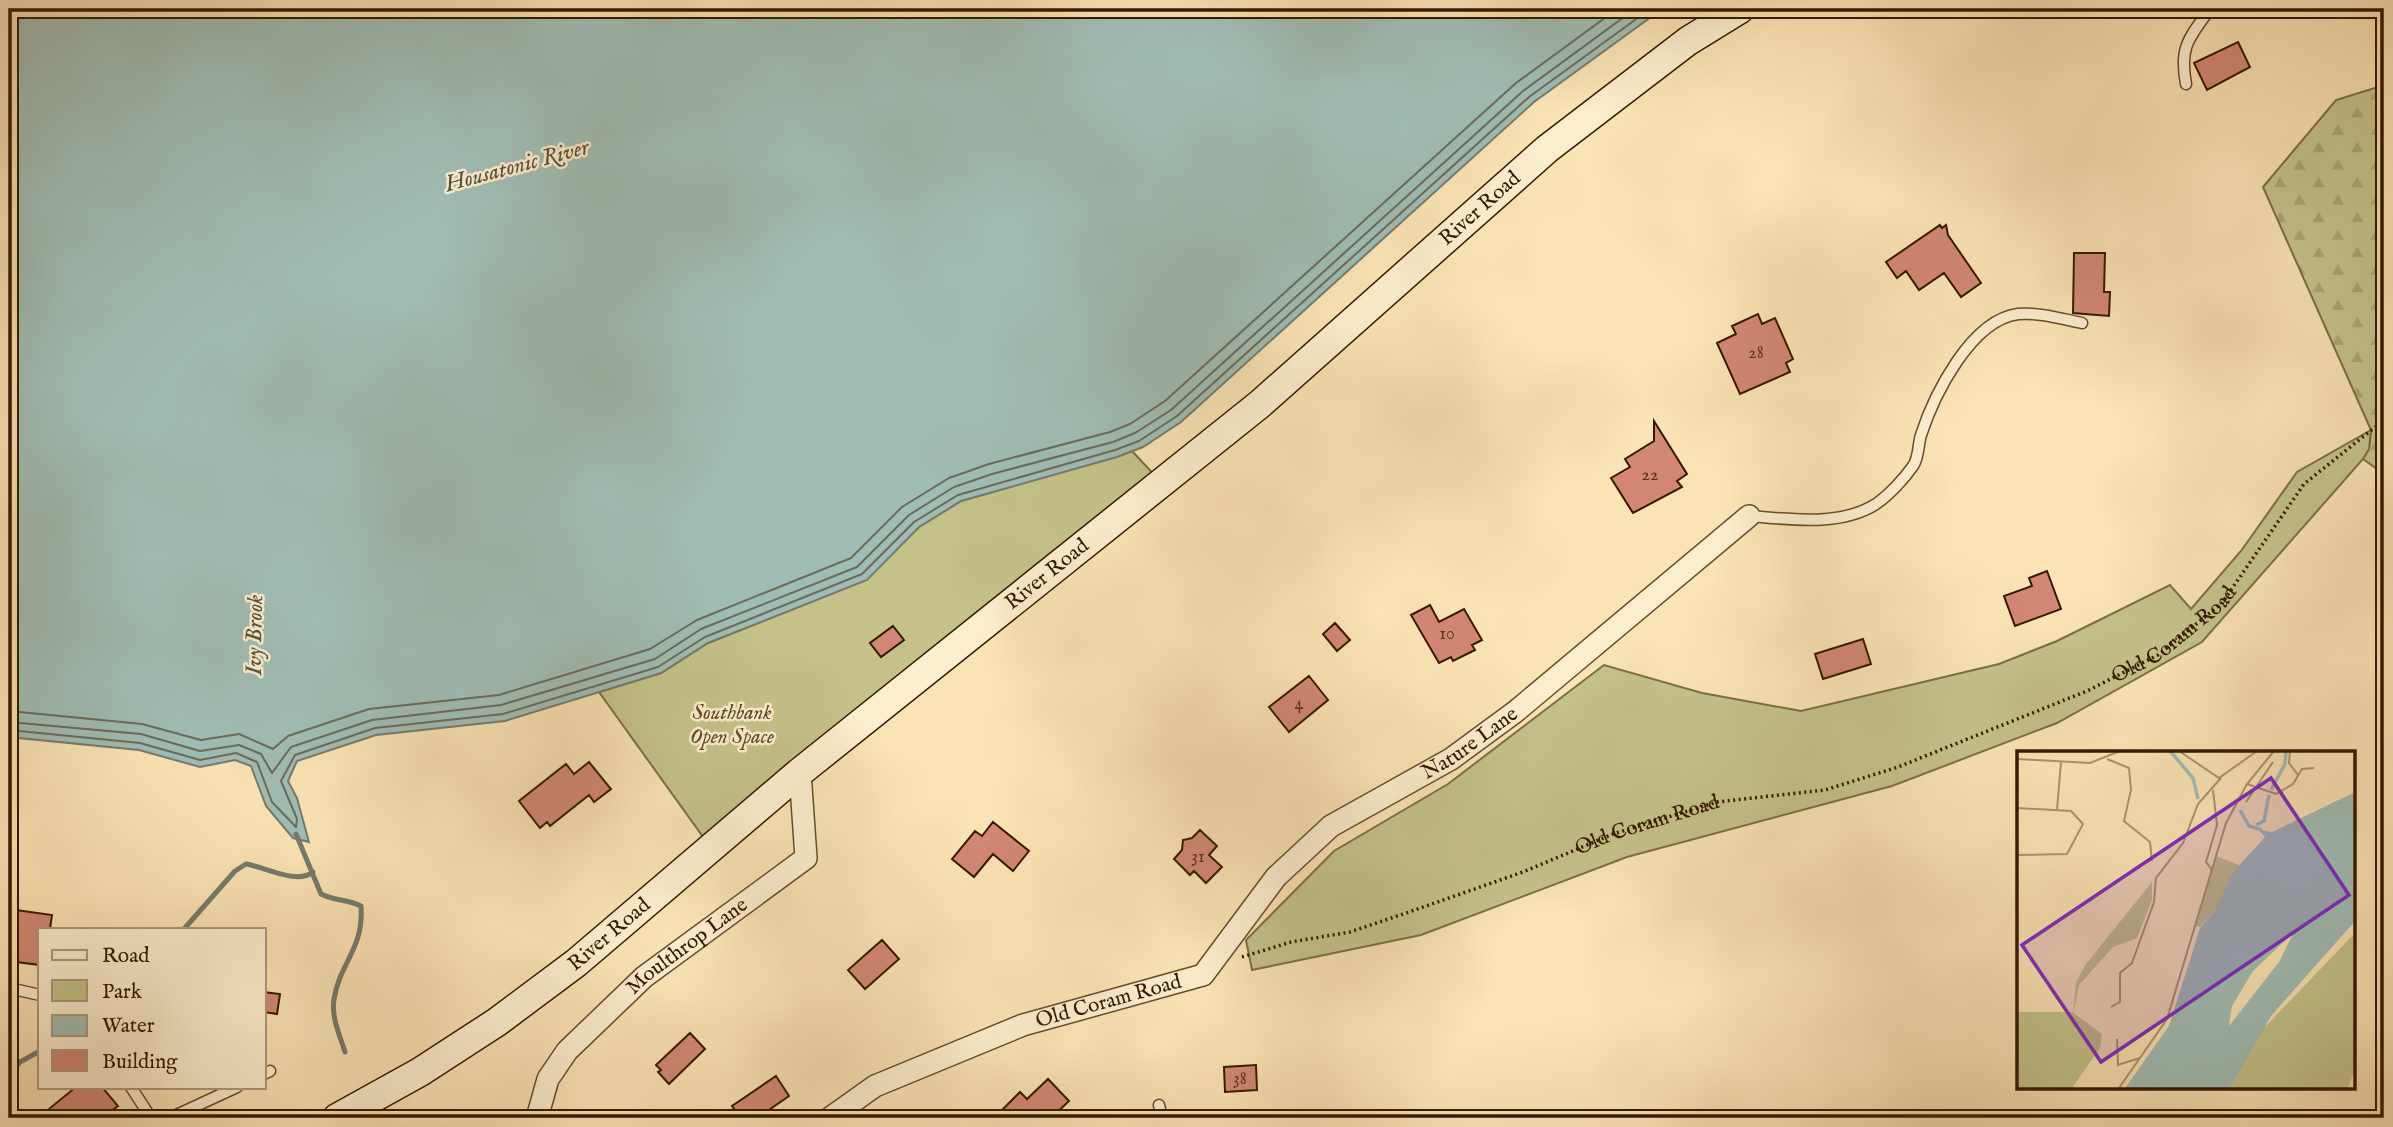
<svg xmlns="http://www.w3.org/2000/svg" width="2393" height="1127" font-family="'IM FELL English',serif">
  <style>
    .forest { fill: url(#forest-firs); stroke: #7c6e44; stroke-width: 2 }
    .park { fill: #c4c289; stroke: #7c6e44; stroke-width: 2 }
    .water { fill: #a0bdb5; stroke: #757b6d; stroke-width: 2 }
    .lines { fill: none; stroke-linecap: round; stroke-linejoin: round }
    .shore { stroke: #6a6b5a; stroke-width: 2 }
    .stream { stroke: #757b6d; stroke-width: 5 }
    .building { fill: #d28774; stroke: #341900; stroke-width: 2 }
    .lane-casing { stroke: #664c2d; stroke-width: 13 }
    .street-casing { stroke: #664c2d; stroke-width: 24 }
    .secondary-casing { stroke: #341900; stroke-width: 31 }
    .path { stroke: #341900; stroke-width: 3.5; stroke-dasharray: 2 3.5; stroke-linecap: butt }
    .lane { stroke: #fcedce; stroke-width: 10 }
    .street { stroke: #fcedce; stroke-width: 21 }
    .secondary { stroke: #fcedce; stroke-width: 28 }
    .labels { text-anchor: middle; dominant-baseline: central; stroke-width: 5; stroke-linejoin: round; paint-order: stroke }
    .number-label { font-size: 18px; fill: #5c341d }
    .street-label { font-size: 21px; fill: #341900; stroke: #fcedce }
    .park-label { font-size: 21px; font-style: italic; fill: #5f4c29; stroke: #fcedce }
    .water-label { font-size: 23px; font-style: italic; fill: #5a523f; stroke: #fcedce }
    .inset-river { fill: none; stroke: #a0bdb5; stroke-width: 3.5 }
    .inset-road { fill: none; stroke: #ab926c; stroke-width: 2 }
    .view { fill: #7b2cbf; fill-opacity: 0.15; stroke: #7b2cbf; stroke-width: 3.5 }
    .inset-edge { fill: none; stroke: #341900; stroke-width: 3.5 }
  </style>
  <defs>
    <pattern id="forest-firs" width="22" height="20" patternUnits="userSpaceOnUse" patternTransform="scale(1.75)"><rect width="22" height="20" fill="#c4c289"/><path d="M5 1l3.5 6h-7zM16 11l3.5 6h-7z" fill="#a9a674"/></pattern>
  </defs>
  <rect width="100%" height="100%" fill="#fae3b4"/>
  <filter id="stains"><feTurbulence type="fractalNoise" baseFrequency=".00286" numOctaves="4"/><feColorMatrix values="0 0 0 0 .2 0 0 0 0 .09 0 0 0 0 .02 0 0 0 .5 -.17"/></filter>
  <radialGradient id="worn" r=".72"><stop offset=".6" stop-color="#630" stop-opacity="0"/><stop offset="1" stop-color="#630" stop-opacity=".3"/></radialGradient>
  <path class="forest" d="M2384,85V474L2363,459L2369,449L2371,430L2263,187L2336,100Z"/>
  <path class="park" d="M2371,430L2369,449L2363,459L2202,642L2057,723L1892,786L1627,857L1421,935L1252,970L1246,940L1334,851L1448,784L1604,665L1702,693L1801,711L1999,664L2057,641L2170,585L2191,609L2241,551L2297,472Z
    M1132,451L1160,481L711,848L599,692L661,673L708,643L866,580L919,527L961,501Z"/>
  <path class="water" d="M9,9H1662L1534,102L1181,422L1143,447L1117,457L961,501L919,527L867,580L708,643L661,673L505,721L376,735L297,761L288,781L297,798L309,842L293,838L266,806L251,766L235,760L200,767L139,750L9,737Z"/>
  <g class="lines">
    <path class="shore" d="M9,711L142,724L201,740L239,734L273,749L288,736L369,709L499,695L650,649L697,620L851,558L902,507L949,478L989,464L1110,432L1130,424L1165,401L1516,83L1617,9
      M9,722L141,734L200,751L239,745L261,754L272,773L291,747L372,720L501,705L655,659L701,629L857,567L909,515L954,487L992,474L1113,442L1135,433L1171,410L1523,91L1635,9
      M9,730L140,743L200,760L236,753L257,762L272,802L296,827L297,819L281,781L295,755L375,728L503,714L658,667L705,637L862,574L914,522L958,495L1115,450L1139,441L1177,416L1529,97L1650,9"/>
    <path class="stream" d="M296,834L321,894C334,901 347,899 361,906C364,949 340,962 334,999C331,1017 340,1036 345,1052
      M184,929L235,871L246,864C265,867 297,885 313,872
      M9,1076L20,1062L40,1051"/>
  </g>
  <path class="building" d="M2238,42L2250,67L2207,90L2194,63Z
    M1940,225L1942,228L1946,225L1948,235L1981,283L1961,297L1944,273L1919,290L1906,271L1897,278L1886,262Z
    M2074,253H2105L2104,292H2110L2109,316L2073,313Z
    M1758,314L1762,324L1775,318L1793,359L1786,363L1790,372L1740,394L1717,343L1736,334L1732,326Z
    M1654,421L1687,474L1677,481L1682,487L1633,513L1611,478L1630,467L1625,459L1654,441Z
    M2047,571L2061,609L2015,626L2004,596L2032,586L2029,578Z
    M1430,605L1439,622L1464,609L1482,640L1472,645L1475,650L1453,661L1451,657L1439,663L1411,615Z
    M1335,623L1350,640L1337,651L1323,634Z
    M893,626L904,640L881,657L870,643Z
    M1863,639L1871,664L1823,679L1815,654Z
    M1309,676L1328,700L1289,732L1269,707Z
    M589,762L611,789L594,802L589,795L550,826L547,822L540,828L519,801L566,764L574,774Z
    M993,822L1029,851L1013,871L993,854L974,877L952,859L975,831L982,836Z
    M1200,830L1217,846L1209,855L1222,867L1206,883L1194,871L1190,875L1174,859L1182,850L1183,840L1192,838Z
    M9,909L52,915L50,929H40V965L9,961Z
    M882,940L899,959L865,989L848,970Z
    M264,992L280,994L277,1014L264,1012Z
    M690,1033L705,1049L669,1084L658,1072L661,1070L656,1065Z
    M1256,1065L1257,1090L1225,1092L1224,1067Z
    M776,1076L789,1096L763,1114L761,1111L750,1118H740L732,1106Z
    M1048,1079L1069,1101L1051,1118H994L1020,1092L1027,1099Z
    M76,1087H102L118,1106L102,1118H38Z"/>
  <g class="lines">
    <defs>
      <path id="lane" d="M2186,84C2179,47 2189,38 2210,9
        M1749,516C1789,519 1840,527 1876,504C1889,495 1904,479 1913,466C1919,458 1918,444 1921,435C1934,395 1971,320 2018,314C2038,312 2062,319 2082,323
        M9,988L40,995
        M264,1074L270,1071
        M131,1087L151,1118
        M1159,1105L1162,1118
        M170,1118L237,1087"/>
      <g id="street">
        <path id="s2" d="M537,1118L548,1079L567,1051L644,977L806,858L800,772"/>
        <path id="s3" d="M830,1118L875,1086L1023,1025L1203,975L1276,877L1331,826L1451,759L1515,712L1749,516"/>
      </g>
      <g id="secondary">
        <path id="s4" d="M337,1118L420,1072L497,1022L576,963L800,772L1260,404L1547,149L1688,41L1740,9"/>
      </g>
    </defs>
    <use href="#lane" class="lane-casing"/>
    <use href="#street" class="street-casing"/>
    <use href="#secondary" class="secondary-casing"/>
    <path class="path" id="s1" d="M1242,957L1291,942L1350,932L1409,912L1523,872L1613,834L1717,802L1825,790L1898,767L2087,691L2158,655L2222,603L2304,484L2384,420"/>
    <use href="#lane" class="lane"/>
    <use href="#street" class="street"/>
    <use href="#secondary" class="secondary"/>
  </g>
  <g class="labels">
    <g class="number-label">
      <text x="1756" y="353">28</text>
      <text x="1650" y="475">22</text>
      <text x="1447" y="634">10</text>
      <text x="1299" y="704">4</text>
      <text x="1198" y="857">31</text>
      <text x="1240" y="1079">38</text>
    </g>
    <g class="street-label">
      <text stroke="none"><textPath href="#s4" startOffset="1463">River Road</textPath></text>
      <text stroke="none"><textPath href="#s4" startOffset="896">River Road</textPath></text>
      <text stroke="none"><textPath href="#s1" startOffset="994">Old Coram Road</textPath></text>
      <text stroke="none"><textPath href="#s3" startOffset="761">Nature Lane</textPath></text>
      <text stroke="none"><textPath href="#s1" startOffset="427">Old Coram Road</textPath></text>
      <text stroke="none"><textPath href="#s4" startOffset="329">River Road</textPath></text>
      <text stroke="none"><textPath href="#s2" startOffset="234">Moulthrop Lane</textPath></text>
      <text stroke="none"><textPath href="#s3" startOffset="304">Old Coram Road</textPath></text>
    </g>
    <g class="park-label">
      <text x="732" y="713">Southbank<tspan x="732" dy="24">Open Space</tspan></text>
    </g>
    <g class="water-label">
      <text transform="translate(517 166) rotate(-15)">Housatonic River</text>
      <text transform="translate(255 635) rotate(-89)">Ivy Brook</text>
    </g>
  </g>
  <g transform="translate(2017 751)">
    <rect width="338" height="338" fill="#fae3b4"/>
    <path d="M338,182V318L331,337H213L243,281Z" fill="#c4c289"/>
    <path d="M0,261H55L85,283L83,297L55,337H0Z" fill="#c4c289"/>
    <path d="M199,105L222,114L198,159L183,176L179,175ZM135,131V149L120,187L96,196L62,234L56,265L59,231L69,213Z" fill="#c4c289"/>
    <path d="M338,41V170L254,265L213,337H108L152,275L183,177L198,159L217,120L248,86L241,78L255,81ZM277,181L262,211L212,275L215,255L236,220Z" fill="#a0bdb5" fill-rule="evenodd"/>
    <path class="inset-river" d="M153,0L176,27L181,48M254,39L268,13L269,0M223,59L232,75L245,79M239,74L247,70L252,44"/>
    <path class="inset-road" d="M162,0L202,27L240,0M273,0L272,12L281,24M0,8L73,12L103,0M90,8L112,17L114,39L107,70L133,91L135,110M230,33L259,43L276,33L285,18L297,17M229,51L256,11M0,57L54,60L66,73L50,103L0,104M40,59L44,11M195,119L189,111L200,74L196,39M94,256L103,251V222L115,212L137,151L139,127L166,92L181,53L204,27M100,288L101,314L123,307M102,337L150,268L209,72L230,33L257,0"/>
    <path class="view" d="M254,27L332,144L84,311L5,194Z"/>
    <rect width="338" height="338" class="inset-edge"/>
  </g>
  <rect width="2393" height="1127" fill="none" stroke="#fae3b4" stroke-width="35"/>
  <rect x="10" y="10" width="2372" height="1106" fill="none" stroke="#341900" stroke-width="3.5"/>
  <rect x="18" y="18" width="2358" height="1092" fill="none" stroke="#341900" stroke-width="2"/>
  <rect x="38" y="928" width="228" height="161" fill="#fcedce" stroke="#ac987c" stroke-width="2"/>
  <rect x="52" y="950" width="35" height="10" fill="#fcedce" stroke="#ac987c" stroke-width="2"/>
  <text x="102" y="962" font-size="21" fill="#341900">Road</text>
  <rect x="52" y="980" width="35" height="21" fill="#c4c289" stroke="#ac987c" stroke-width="2"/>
  <text x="102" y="998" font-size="21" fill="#341900">Park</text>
  <rect x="52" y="1015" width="35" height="21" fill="#a0bdb5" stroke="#ac987c" stroke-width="2"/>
  <text x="102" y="1032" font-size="21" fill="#341900">Water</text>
  <rect x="52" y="1050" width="35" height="21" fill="#d28774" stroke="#ac987c" stroke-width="2"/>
  <text x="102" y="1068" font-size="21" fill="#341900">Building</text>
  <rect width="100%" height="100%" filter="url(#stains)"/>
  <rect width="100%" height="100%" fill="url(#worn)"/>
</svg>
